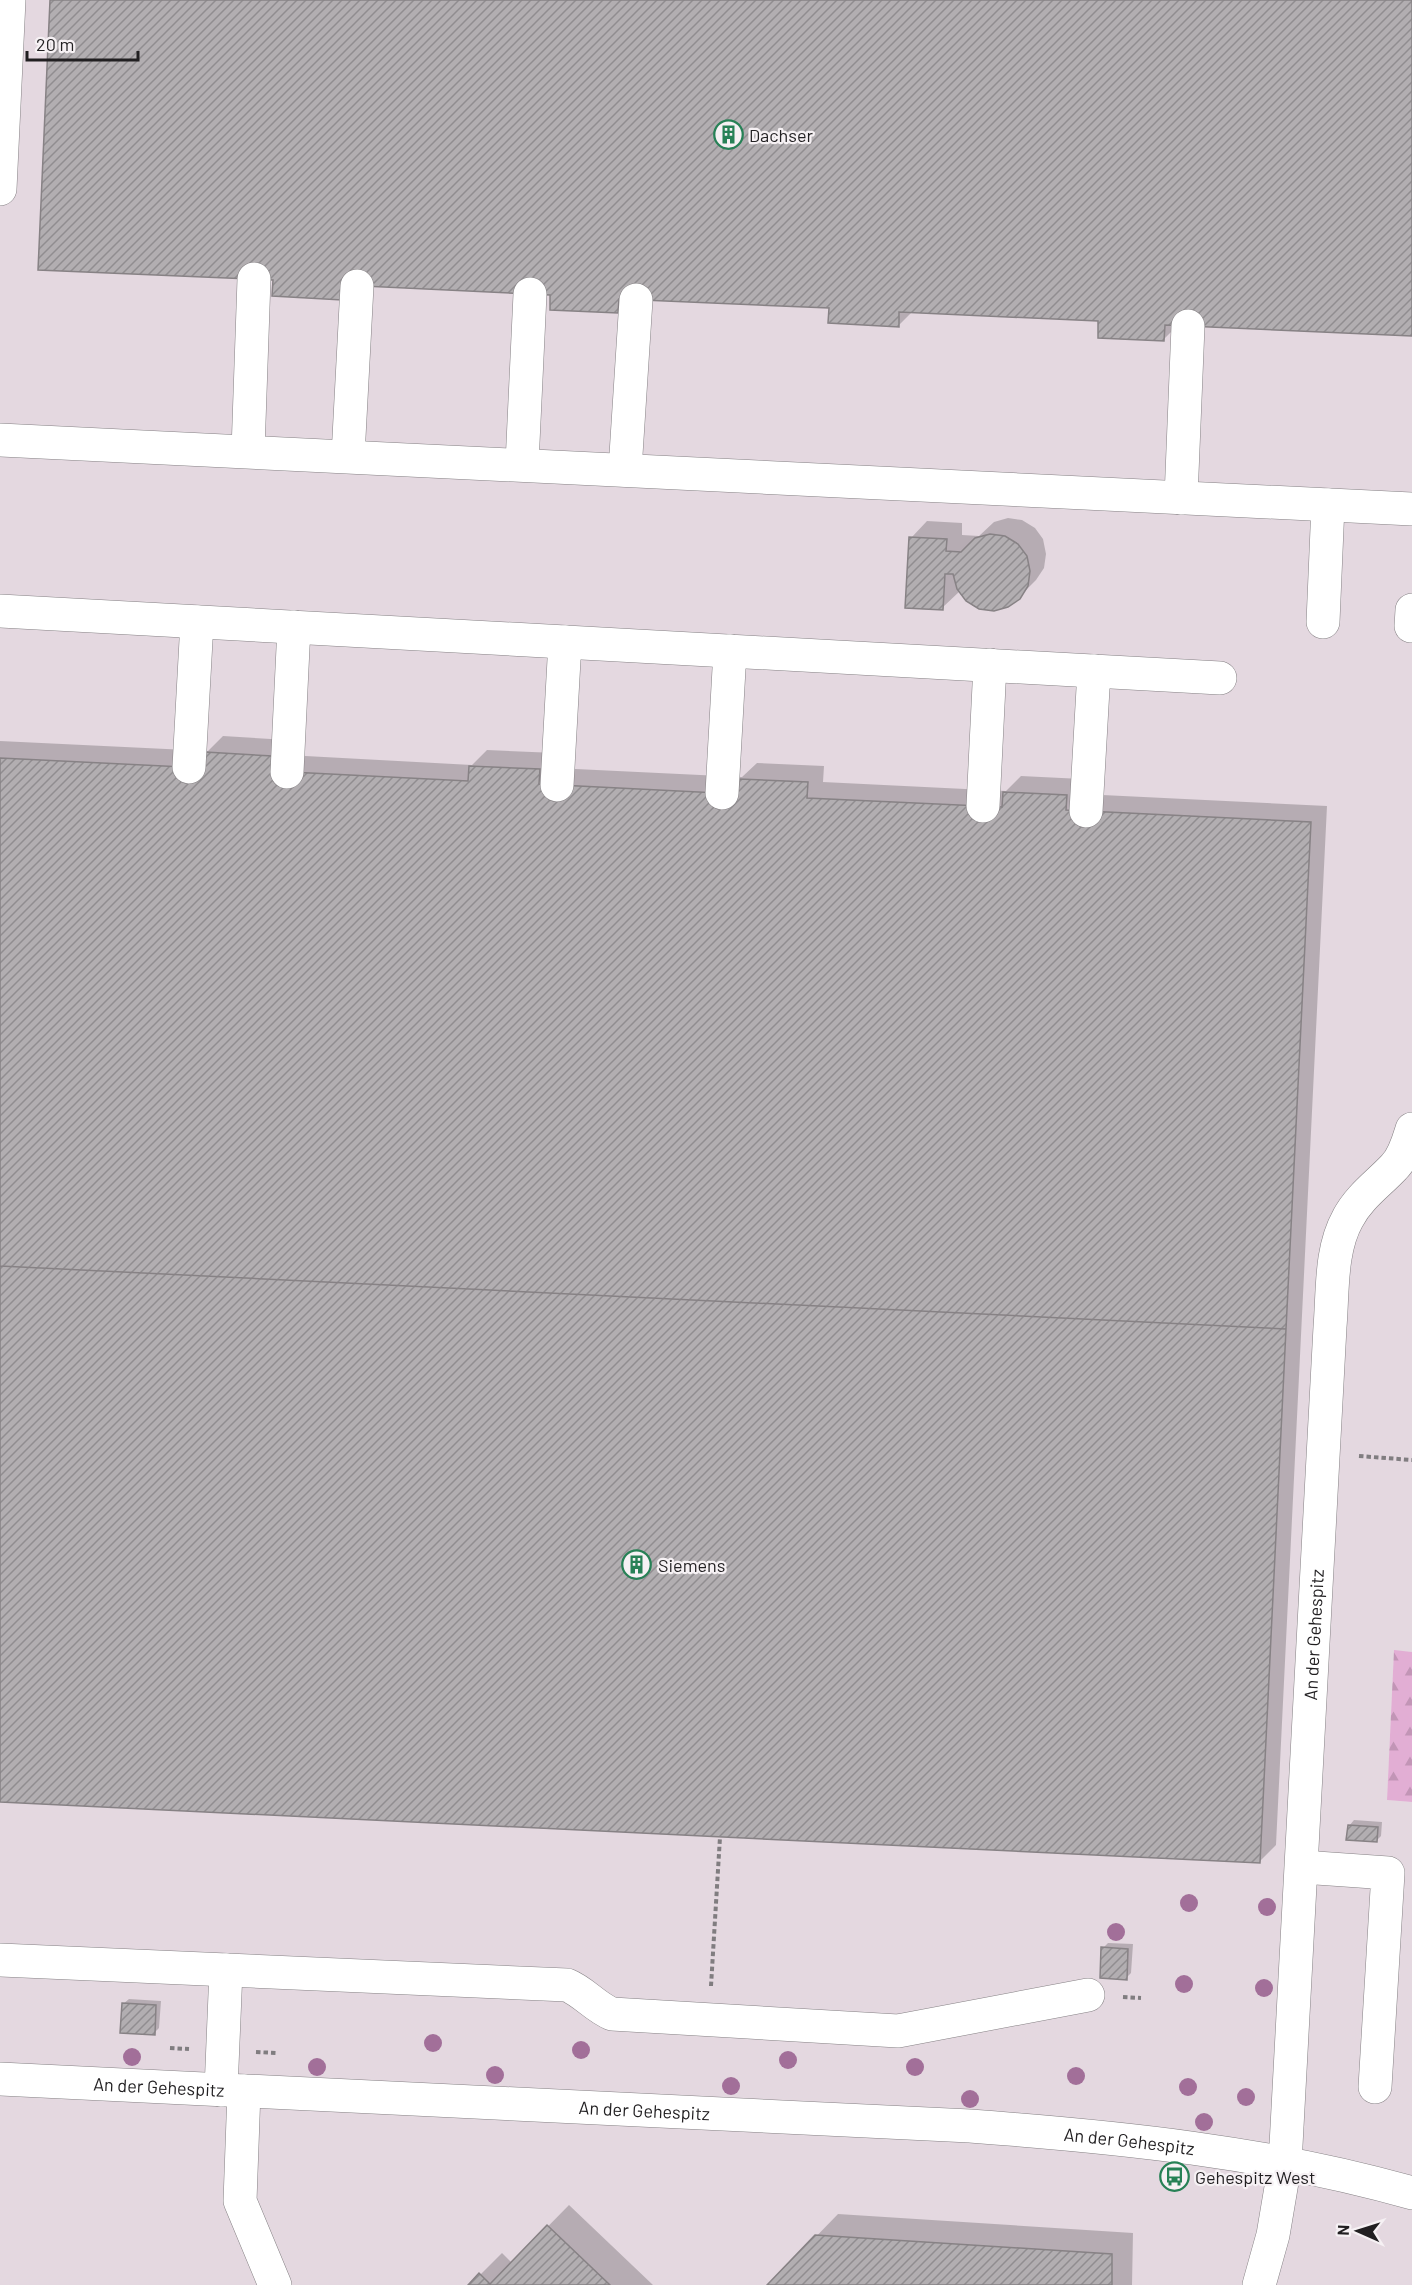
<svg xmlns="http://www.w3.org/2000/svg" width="1412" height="2285" font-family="Barlow,sans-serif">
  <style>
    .built { fill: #e4d8e0 }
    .forest { fill: url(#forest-firs) }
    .shadow { fill: #0003 }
    .building { fill: url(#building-hatch); stroke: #878285; stroke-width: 1.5 }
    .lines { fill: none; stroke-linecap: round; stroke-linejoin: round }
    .minor-casing { stroke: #858184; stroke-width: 34 }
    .path { stroke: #807d80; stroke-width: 4; stroke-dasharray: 4.5 3; stroke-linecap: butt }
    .minor { stroke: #fff; stroke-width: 33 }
    .tree { fill: #a26f99 }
    .labels { text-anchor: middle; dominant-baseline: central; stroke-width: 4.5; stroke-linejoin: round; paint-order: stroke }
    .poi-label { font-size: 18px; fill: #211f21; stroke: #f6f1f4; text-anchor: start }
    .street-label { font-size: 18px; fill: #211f21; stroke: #f6f1f4 }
  </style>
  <defs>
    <pattern id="forest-firs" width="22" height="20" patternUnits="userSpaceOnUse" patternTransform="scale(1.5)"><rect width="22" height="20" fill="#e2aed4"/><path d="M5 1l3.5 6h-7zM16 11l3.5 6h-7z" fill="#c295b6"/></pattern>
    <pattern id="building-hatch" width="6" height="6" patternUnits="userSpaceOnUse" patternTransform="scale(1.5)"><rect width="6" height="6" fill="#b2aeb1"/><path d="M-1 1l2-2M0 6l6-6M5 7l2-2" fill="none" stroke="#908d90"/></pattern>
  </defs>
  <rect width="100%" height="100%" fill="#e8e4e7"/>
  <path class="built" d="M0,0H1412V1652L1394,1651L1387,1800L1412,1802V2285H0Z"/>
  <path class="forest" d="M1394,1650L1412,1652V1802L1387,1800Z"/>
  <path class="shadow" d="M51,0H1412V335L1179,324L1164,339L1100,319L913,311L899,325L830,307L631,298L618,311L552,294L274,279Z
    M1008,518L1022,520L1035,528L1043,539L1046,554L1044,568L1036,580L1019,597L960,591L942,608L911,538L927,521L962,523V535L979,536L994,522Z
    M223,736L288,740L287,755L472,765L487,750L556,753L555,768L742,777L757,763L824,766L823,782L1006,791L1021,776L1082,779V794L1327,806L1276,1845L1259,1862L0,1800V741L208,751Z
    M1354,1820L1382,1822L1381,1836L1376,1841L1349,1826Z
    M1108,1943L1133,1944L1131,1973L1126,1978L1103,1948Z
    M129,1999L161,2001L159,2028L154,2033L123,2004Z
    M569,2205L653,2285H470L502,2253L512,2263Z
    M838,2214L1133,2233L1132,2285H769Z"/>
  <path class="building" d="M50,0H1412V336L1165,325L1164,341L1098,338V321L899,312V327L828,323L829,308L619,299L618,313L550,310V295L342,285V300L272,296L273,280L38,270Z
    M990,534L1005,536L1018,544L1027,556L1030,571L1028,586L1020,599L1008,607L994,611L979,609L966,601L957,589L953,574H945L943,610L905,608L909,537L947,539L946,551L961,552L975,538Z
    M205,752L272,756L271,771L468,781L469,766L540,769L539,784L738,794L739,779L808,782L807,798L1002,807L1003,792L1067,795L1066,810L1311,822L1286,1329L0,1266V758L204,768Z
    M0,1266L1286,1329L1260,1863L0,1802Z
    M1348,1825L1378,1827L1377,1842L1346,1840Z
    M1101,1947L1128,1949L1127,1980L1100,1978Z
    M122,2003L156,2005L155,2035L120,2033Z
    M547,2225L610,2285H468L479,2273L490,2284Z
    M815,2235L1112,2254V2285H767Z"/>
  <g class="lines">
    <defs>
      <g id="minor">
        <path d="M0,189L9,0"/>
        <path d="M0,440L1412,509"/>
        <path d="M248,451L254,279"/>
        <path d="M348,456L357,286"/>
        <path d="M522,464L530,294"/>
        <path d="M625,470L636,300"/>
        <path d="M1181,498L1188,326"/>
        <path d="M0,611L1220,678"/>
        <path d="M1323,622L1328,505"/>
        <path d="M1411,626L1412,610"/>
        <path d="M189,767L197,622"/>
        <path d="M287,772L294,627"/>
        <path d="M557,785L565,642"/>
        <path d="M722,793L730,651"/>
        <path d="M983,806L990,665"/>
        <path d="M1086,811L1094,671"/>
        <path d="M1302,1867L1388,1873L1375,2087"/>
        <path d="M0,1960L567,1985C584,1992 595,2007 612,2014L898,2031L1088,1995"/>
        <path id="s1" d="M0,2079L970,2126C1119,2137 1268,2152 1412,2193"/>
        <path d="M221,2090L226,1970"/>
        <path d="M244,2091L240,2201L275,2285"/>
        <path id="s2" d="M1259,2285L1273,2235L1285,2164L1330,1327C1333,1291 1330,1250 1348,1218C1359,1197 1378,1184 1394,1167C1404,1157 1408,1142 1412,1129"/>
      </g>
    </defs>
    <use href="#minor" class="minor-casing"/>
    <path class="path" d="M1359,1456L1412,1460
      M711,1986L720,1837
      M1123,1997L1141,1998
      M170,2048L189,2049
      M256,2052L276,2053"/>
    <use href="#minor" class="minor"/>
  </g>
  <g class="tree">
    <circle cx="1189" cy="1903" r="9"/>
    <circle cx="1267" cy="1907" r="9"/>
    <circle cx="1116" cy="1932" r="9"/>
    <circle cx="1184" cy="1984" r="9"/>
    <circle cx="1264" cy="1988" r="9"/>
    <circle cx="433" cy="2043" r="9"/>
    <circle cx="581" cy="2050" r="9"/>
    <circle cx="132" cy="2057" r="9"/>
    <circle cx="788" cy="2060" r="9"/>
    <circle cx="317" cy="2067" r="9"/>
    <circle cx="915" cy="2067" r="9"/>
    <circle cx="495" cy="2075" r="9"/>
    <circle cx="1076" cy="2076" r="9"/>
    <circle cx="731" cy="2086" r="9"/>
    <circle cx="1188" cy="2087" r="9"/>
    <circle cx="1246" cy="2097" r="9"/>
    <circle cx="970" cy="2099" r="9"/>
    <circle cx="1204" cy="2122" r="9"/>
  </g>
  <defs>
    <symbol id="building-ring" viewBox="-11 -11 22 22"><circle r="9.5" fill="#f6f1f4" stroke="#278156" stroke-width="1.5"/><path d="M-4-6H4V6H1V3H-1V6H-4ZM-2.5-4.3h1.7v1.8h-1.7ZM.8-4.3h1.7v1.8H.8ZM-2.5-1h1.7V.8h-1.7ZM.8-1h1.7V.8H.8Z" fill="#278156"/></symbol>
    <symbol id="bus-ring" viewBox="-11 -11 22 22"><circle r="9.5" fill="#f6f1f4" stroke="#278156" stroke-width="1.5"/><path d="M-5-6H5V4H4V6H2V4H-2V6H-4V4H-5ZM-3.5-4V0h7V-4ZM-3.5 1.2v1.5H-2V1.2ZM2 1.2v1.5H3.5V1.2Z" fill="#278156"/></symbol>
  </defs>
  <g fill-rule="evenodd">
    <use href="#building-ring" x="712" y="118" width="33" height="33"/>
    <use href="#building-ring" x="620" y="1548" width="33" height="33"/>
    <use href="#bus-ring" x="1158" y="2160" width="33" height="33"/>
  </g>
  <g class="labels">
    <g class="poi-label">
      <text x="749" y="135">Dachser</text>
      <text x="658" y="1565">Siemens</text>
      <text x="1195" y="2177">Gehespitz West</text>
    </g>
    <g class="street-label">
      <text stroke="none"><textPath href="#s2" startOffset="654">An der Gehespitz</textPath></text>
      <text stroke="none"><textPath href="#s1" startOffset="159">An der Gehespitz</textPath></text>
      <text stroke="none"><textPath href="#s1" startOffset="645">An der Gehespitz</textPath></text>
      <text stroke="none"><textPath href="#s1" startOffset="1131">An der Gehespitz</textPath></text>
    </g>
  </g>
  <g transform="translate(1358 2231) rotate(273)" stroke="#f6f1f4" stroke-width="4.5" paint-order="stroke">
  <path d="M0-4.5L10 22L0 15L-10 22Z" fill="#211f21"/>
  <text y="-9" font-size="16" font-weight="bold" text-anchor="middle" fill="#211f21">N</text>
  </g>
  <path d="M27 51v9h111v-9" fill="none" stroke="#211f21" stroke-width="3"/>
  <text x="36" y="51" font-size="18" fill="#211f21" stroke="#f6f1f4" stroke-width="4.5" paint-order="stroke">20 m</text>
</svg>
